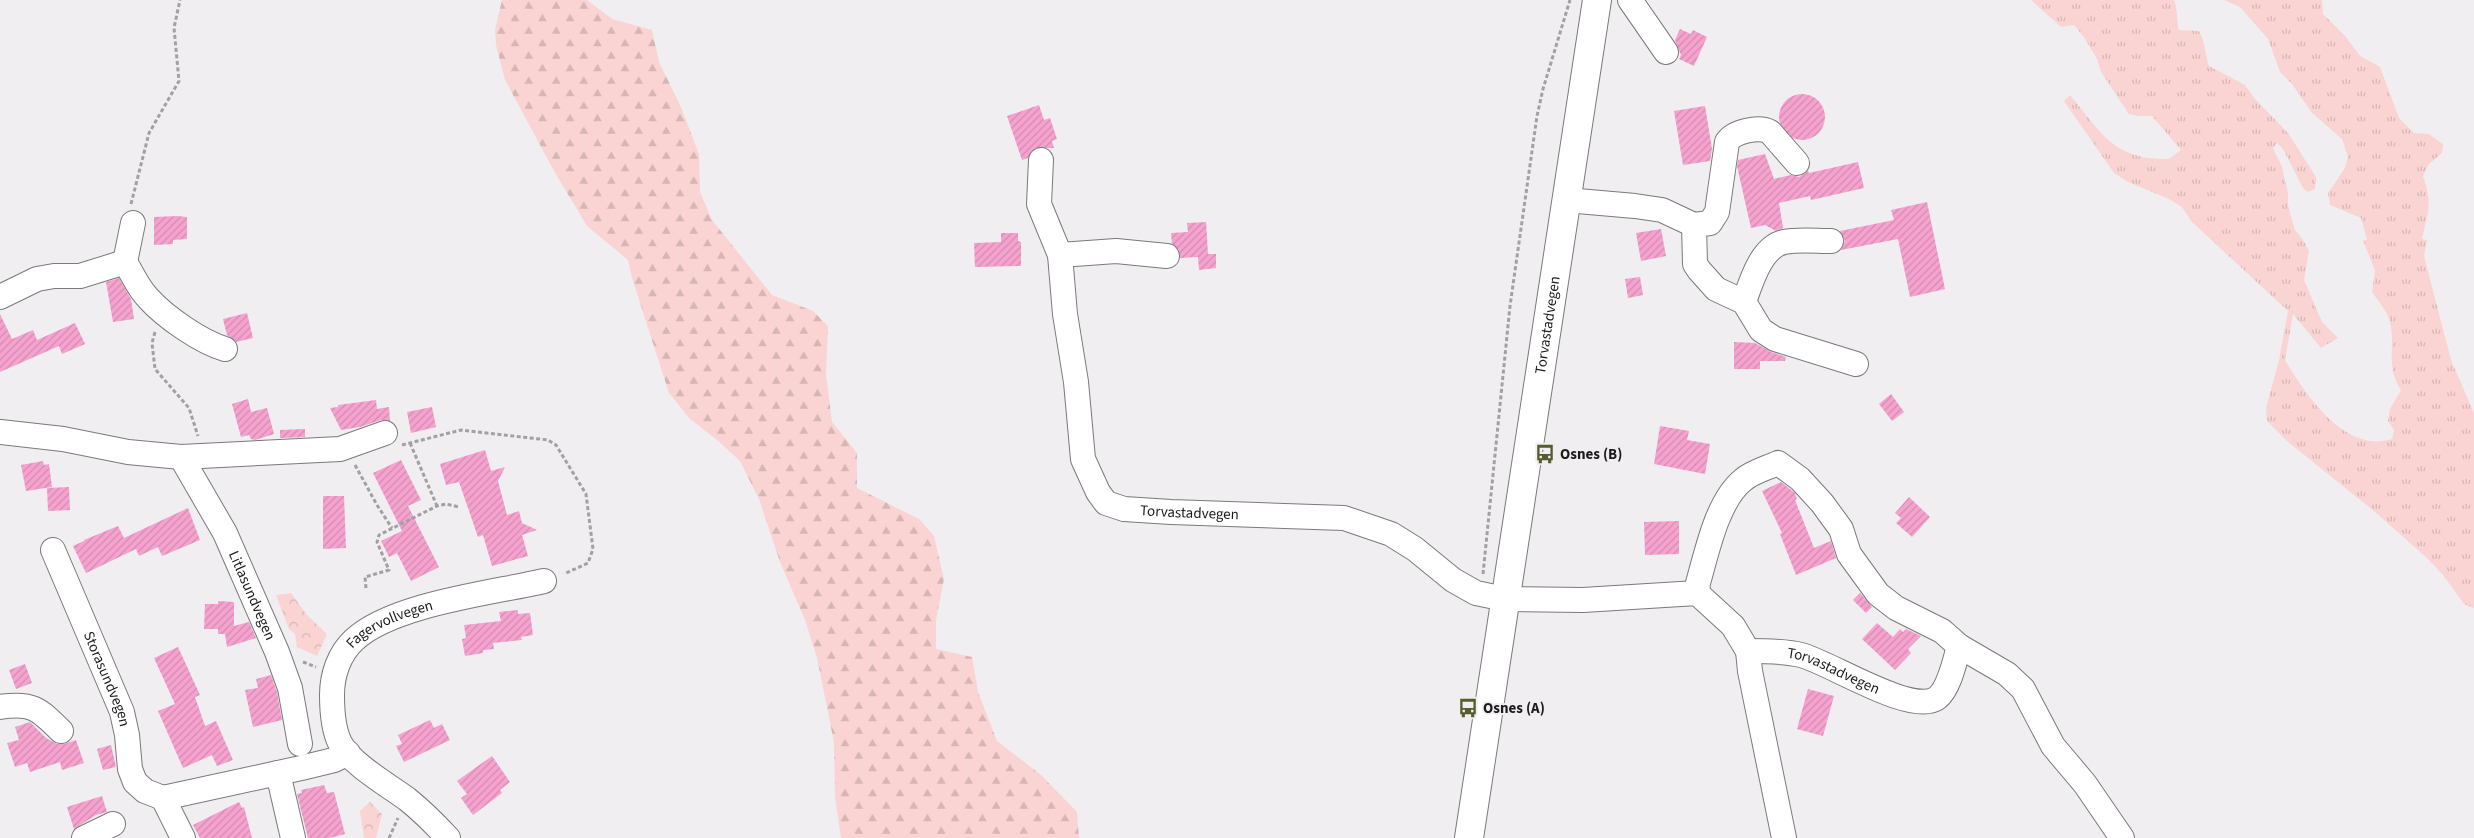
<svg xmlns="http://www.w3.org/2000/svg" width="2474" height="838" font-family="'Source Sans 3',sans-serif">
  <style>
    .grass { fill: url(#grass-tufts) }
    .forest { fill: url(#forest-firs) }
    .park { fill: url(#park-crowns) }
    .building { fill: url(#building-hatch) }
    .lines { fill: none; stroke-linecap: round; stroke-linejoin: round }
    .minor-casing { stroke: #7a797b; stroke-width: 26 }
    .major-casing { stroke: #7a797b; stroke-width: 30 }
    .path { stroke: #a2a0a3; stroke-width: 3; stroke-dasharray: 4 2.5; stroke-linecap: butt }
    .minor { stroke: #fff; stroke-width: 24 }
    .major { stroke: #fff; stroke-width: 28 }
    .labels { text-anchor: middle; dominant-baseline: central; stroke-width: 4; stroke-linejoin: round; paint-order: stroke }
    .street-label { font-size: 15px; fill: #1c1b1c; stroke: #f0eef1 }
    .poi-label { font-size: 15px; font-weight: bold; fill: #1c1b1c; stroke: #f0eef1; text-anchor: start }
  </style>
  <defs>
    <pattern id="grass-tufts" width="24" height="20" patternUnits="userSpaceOnUse" patternTransform="scale(1.25)"><rect width="24" height="20" fill="#fad4d3"/><path d="M3 7l-1-3M5 7V3M7 7l1-3M15 17l-1-3M17 17v-4M19 17l1-3" fill="none" stroke="#d6b5b5"/></pattern>
    <pattern id="forest-firs" width="22" height="20" patternUnits="userSpaceOnUse" patternTransform="scale(1.25)"><rect width="22" height="20" fill="#fad4d3"/><path d="M5 1l3.5 6h-7zM16 11l3.5 6h-7z" fill="#d6b5b5"/></pattern>
    <pattern id="park-crowns" width="20" height="18" patternUnits="userSpaceOnUse" patternTransform="scale(1.25)"><rect width="20" height="18" fill="#fad4d3"/><path d="M2 6a3 3 0 1 1 6 0M12 15a3 3 0 1 1 6 0" fill="none" stroke="#d6b5b5"/></pattern>
    <pattern id="building-hatch" width="6" height="6" patternUnits="userSpaceOnUse" patternTransform="scale(1.25)"><rect width="6" height="6" fill="#f6a2ce"/><path d="M-1 1l2-2M0 6l6-6M5 7l2-2" fill="none" stroke="#d28bb0"/></pattern>
  </defs>
  <rect width="100%" height="100%" fill="#f0eef1"/>
  <path class="grass" d="M2031,0H2174C2178,10 2176,20 2179,30L2199,31C2205,42 2205,54 2209,66L2245,85L2255,99L2288,133L2316,177L2315,189L2308,192L2303,188L2283,149L2277,143L2273,148L2282,167L2288,193V206L2295,230L2303,240L2309,251L2304,280L2322,322L2338,338L2321,348L2293,314L2285,360C2306,395 2345,454 2392,439L2394,430L2388,421L2390,409L2401,390C2385,366 2396,348 2390,322C2388,312 2378,301 2372,292L2375,271L2363,240H2367L2361,218L2330,205L2328,193L2345,168L2348,157L2342,139L2312,113L2292,84L2280,72L2268,39L2240,7L2224,0H2322L2323,14L2346,37L2360,56L2380,67L2399,118L2414,133L2429,134L2443,144L2442,153L2429,164L2423,176C2433,206 2428,210 2422,239L2427,240L2424,256L2451,360L2474,413V608L2464,604L2443,575L2427,558L2375,512L2287,441L2267,421L2266,408L2279,360L2288,311L2192,222L2182,207L2169,199L2128,182L2114,173L2064,101L2070,95C2102,133 2113,160 2169,159L2181,150L2152,116H2138L2129,114L2101,72L2097,59L2084,37L2074,25L2061,27Z"/>
  <path class="forest" d="M502,0H587L612,19L652,30L659,62L680,105L699,154L700,192L712,220L772,295L813,311L828,326L826,375L832,422L857,453V488L919,519L934,536L944,579L936,620V649L972,657L978,692L997,741L1041,775L1077,812L1079,838H841L835,797L834,742L817,658L805,620L780,562L759,499L740,461L716,439L690,419L669,393L632,278L628,260L587,226L554,171L505,80L496,45L495,30Z"/>
  <path class="park" d="M291,593L307,615L327,634L317,656L297,647L295,634L289,629L276,595Z
    M370,802L382,814L376,838H364L360,811Z"/>
  <path class="building" d="M1680,29L1691,34L1693,30L1707,37L1694,66L1679,59L1681,55L1675,40Z
    M1779 117a23 23 0 1 1 46 0a23 23 0 1 1-46 0Z
    M1039,105L1044,120L1050,118L1057,139L1052,141L1054,148H1035L1028,158L1022,160L1007,116Z
    M1705,106L1712,149L1710,161L1683,165L1674,111Z
    M1765,154L1774,179L1791,175L1799,177L1808,171L1809,173L1858,162L1864,188L1811,200L1810,196L1779,203L1783,228L1776,231L1765,225L1751,228L1737,166L1738,160Z
    M1927,202L1945,289L1910,297L1898,239L1841,250L1845,241L1840,231L1894,220L1891,210Z
    M177,216L187,217V239L173,240V244L154,245V217Z
    M1206,222L1208,254H1216V268L1199,270L1198,257L1180,258L1179,250L1172,244L1171,233L1188,232L1187,223Z
    M1661,229L1666,256L1641,261L1636,233Z
    M1001,233H1018V241L1021,242V266L975,267L974,243L1001,242Z
    M1640,277L1643,295L1628,298L1625,279Z
    M119,278L131,299L134,319L113,322L106,282Z
    M247,313L253,338L236,342L227,335L223,319Z
    M0,314L12,339L33,330L37,340L75,323L85,344L62,354L59,346L0,372Z
    M1734,342L1755,343L1771,352L1786,357L1785,361H1760V369H1734Z
    M1891,394L1904,412L1892,421L1879,404Z
    M248,399L251,412L267,408L274,434L255,440L251,439L249,435L241,437L232,404Z
    M376,400L377,409L389,407L390,421L381,420L360,427L341,430L330,408L338,407V405Z
    M432,407L436,427L411,433L407,412Z
    M1660,426L1689,431L1687,440L1710,444L1705,474L1654,464Z
    M305,429V437L280,438V430Z
    M485,450L491,471L505,467L498,481L507,515L519,511L522,523L537,530L522,535L528,556L492,566L483,535L478,537L459,482L446,485L440,464Z
    M401,460L421,500L408,506L439,567L411,581L397,553L389,557L381,541L402,531L373,473Z
    M43,461L44,465L49,464L52,487L26,491L21,465Z
    M1781,482L1795,493L1797,499L1795,500L1814,548L1831,541L1836,558L1796,575L1780,534L1782,533L1762,491Z
    M69,487L70,510L48,511L47,488Z
    M323,496H344L346,548L323,549Z
    M1909,497L1930,517L1912,537L1896,523L1901,518L1895,513Z
    M188,508L200,540L162,556L158,547L139,556L136,549L86,573L73,546L84,541V540L118,526L124,538Z
    M1679,521V554L1645,555L1644,522Z
    M1860,593L1872,607L1866,613L1853,600Z
    M218,601L234,602V626L249,622L256,638L227,647L225,634H218V629H204L205,604H218Z
    M518,610V614L530,613L533,635L521,637L522,640L493,643L494,649L483,650V653L465,656L462,639L466,638L464,625L501,621L499,612Z
    M1877,623L1893,637L1900,629L1903,632L1906,629L1921,636L1908,649L1911,653L1895,670L1862,639Z
    M178,647L200,695L195,697L205,726L216,721L233,760L217,766L212,755L183,768L158,711L175,704L154,658Z
    M25,664L32,683L16,689L9,670Z
    M271,675L277,692L282,720L253,727L245,690L258,688L256,679Z
    M1808,689L1834,696L1823,736L1797,729Z
    M430,720L434,728L442,724L450,740L404,762L396,746L402,744L398,735Z
    M30,722L46,738L57,744H64L76,740L84,763L62,770L60,762L30,772L27,763L15,767L7,743L19,740L15,727Z
    M111,745L116,767L103,770L97,749Z
    M492,756L510,782L500,790L502,793L473,815L461,798L467,794L457,781Z
    M324,785L327,793L334,792L345,834L330,838H308L297,794L302,793L301,790Z
    M102,796L107,812L96,815L74,829L67,807Z
    M239,802L242,808L244,807L252,838H200L193,825Z"/>
  <g class="lines">
    <defs>
      <g id="minor">
        <path d="M1630,0L1666,52"/>
        <path id="s1" d="M1041,160L1039,204L1060,255L1065,314L1076,382L1083,459L1098,492L1106,503L1124,509L1171,512L1344,518L1391,534L1415,549L1453,580L1476,593L1505,599L1583,600L1697,593L1733,626L1748,651L1750,671L1784,838"/>
        <path d="M1566,200L1635,206L1662,210L1694,225L1710,223L1717,212L1727,142C1734,131 1759,126 1770,132L1797,163"/>
        <path d="M1694,225L1695,264L1699,270L1716,289L1744,302L1761,330L1775,339L1856,364"/>
        <path d="M1060,255L1116,251L1167,256"/>
        <path d="M125,262L133,223"/>
        <path d="M0,297L37,279L54,276H80L125,262C132,273 138,288 148,298C165,317 201,342 225,349"/>
        <path d="M1744,302C1751,282 1761,247 1784,242C1798,239 1816,241 1831,241"/>
        <path d="M0,432L63,439L128,452L181,457L340,449L385,433"/>
        <path id="s2" d="M181,457L225,533L277,652L290,688L300,744"/>
        <path id="s3" d="M53,550L122,712L127,735L130,769L135,782L145,791L163,798"/>
        <path d="M1697,593L1698,583C1707,552 1717,501 1743,480C1752,472 1767,468 1778,463L1800,479L1822,503L1841,529L1849,554L1878,594L1896,608L1942,631L1959,646L2007,674L2023,689L2053,746L2085,784L2122,838"/>
        <path id="s4" d="M1748,651C1765,651 1785,651 1801,655C1829,662 1912,716 1937,698C1949,689 1955,661 1959,646"/>
        <path d="M0,707C32,702 39,709 61,731"/>
        <path d="M278,773L293,838"/>
        <path d="M163,798L301,768L334,760L348,753"/>
        <path d="M163,798L183,838"/>
        <path d="M84,838L113,824"/>
        <path id="s5" d="M448,838C435,824 422,811 407,799C388,785 351,764 340,743C333,729 332,711 332,695C332,675 339,654 354,640C393,604 492,593 544,581"/>
      </g>
      <g id="major">
        <path id="s6" d="M1469,838L1597,0"/>
      </g>
    </defs>
    <use href="#minor" class="minor-casing"/>
    <use href="#major" class="major-casing"/>
    <path class="path" d="M131,204L149,133L179,81L174,28L180,0
      M155,332L152,343L155,369L189,408L198,436
      M410,443L437,506
      M402,445L461,430L548,440L556,445L586,494L593,549L588,563L564,574
      M355,465L377,505L392,528
      M1483,574L1510,306L1537,116L1543,89L1570,0
      M366,588L365,577L389,570L377,542L379,535L437,506L446,504L459,507
      M303,662L316,667
      M389,838L398,818"/>
    <use href="#minor" class="minor"/>
    <use href="#major" class="major"/>
  </g>
  <defs>
    <symbol id="bus-bare" viewBox="-9 -9 18 18"><path d="M-5-6H5V4H4V6H2V4H-2V6H-4V4H-5ZM-3.5-4V0h7V-4ZM-3.5 1.2v1.5H-2V1.2ZM2 1.2v1.5H3.5V1.2Z" fill="#565d2c" stroke="#f0eef1" stroke-width="2.5" paint-order="stroke"/></symbol>
  </defs>
  <g fill-rule="evenodd">
    <use href="#bus-bare" x="1531" y="440" width="28" height="28"/>
    <use href="#bus-bare" x="1454" y="694" width="28" height="28"/>
  </g>
  <g class="labels">
    <g class="street-label">
      <text stroke="none"><textPath href="#s6" startOffset="519">Torvastadvegen</textPath></text>
      <text stroke="none"><textPath href="#s1" startOffset="439">Torvastadvegen</textPath></text>
      <text stroke="none"><textPath href="#s2" startOffset="156">Litlasundvegen</textPath></text>
      <text stroke="none"><textPath href="#s5" startOffset="294">Fagervollvegen</textPath></text>
      <text stroke="none"><textPath href="#s4" startOffset="89">Torvastadvegen</textPath></text>
      <text stroke="none"><textPath href="#s3" startOffset="140">Storasundvegen</textPath></text>
    </g>
    <g class="poi-label">
      <text x="1560" y="454">Osnes (B)</text>
      <text x="1483" y="708">Osnes (A)</text>
    </g>
  </g>
</svg>
